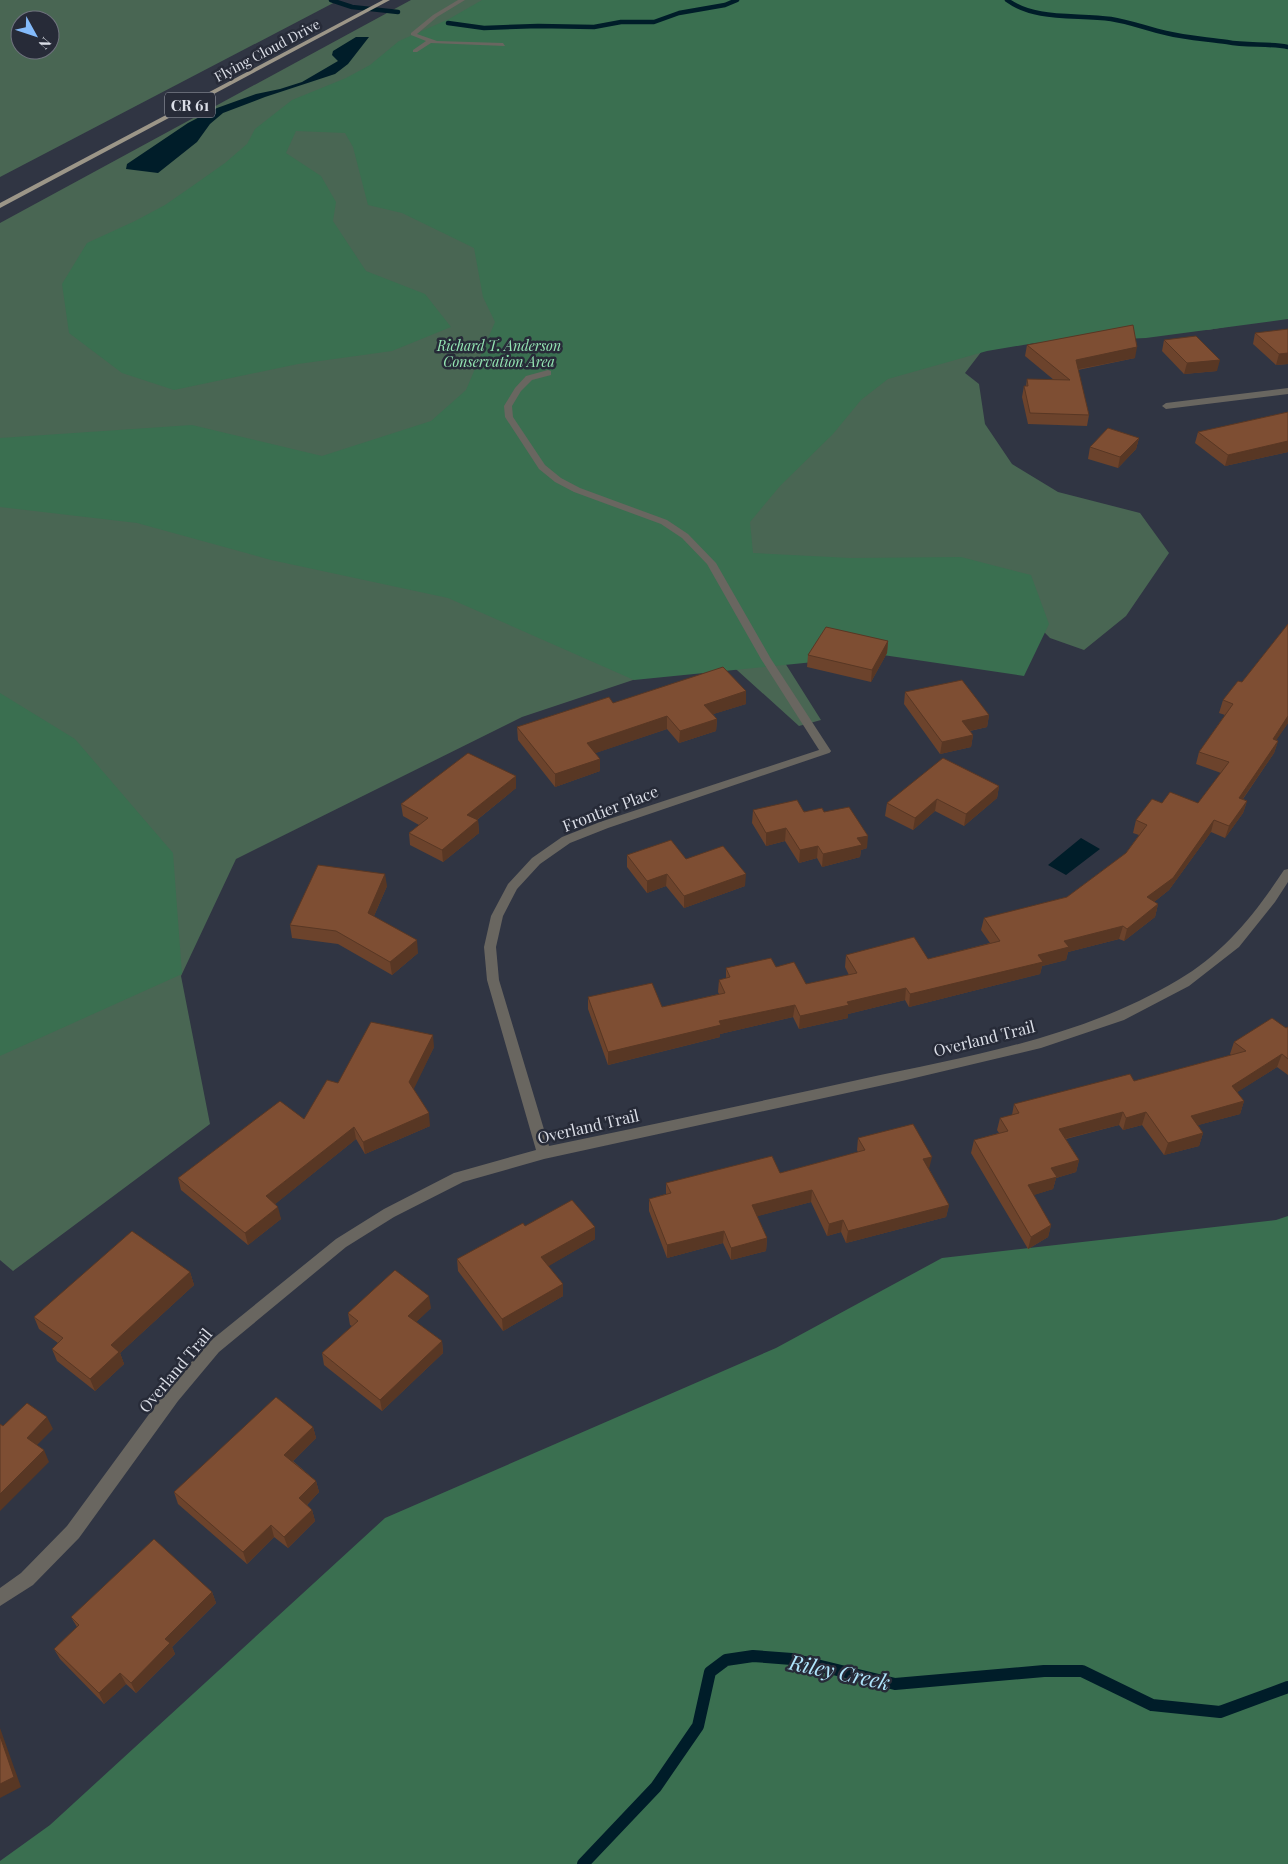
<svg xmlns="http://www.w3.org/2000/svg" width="1288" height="1864" font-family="'Playfair Display',serif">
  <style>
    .green { fill: #496653; fill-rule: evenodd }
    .forest { fill: #3a6f50 }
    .water { fill: #001d29 }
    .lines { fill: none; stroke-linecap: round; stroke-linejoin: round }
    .stream-far1 { stroke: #001d29; stroke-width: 4.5 }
    .stream { stroke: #001d29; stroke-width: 12 }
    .lane { fill: #696660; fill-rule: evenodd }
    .street { fill: #696660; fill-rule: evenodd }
    .primary { fill: #9c9688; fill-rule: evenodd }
    .wall { fill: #6c432c }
    .shaded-wall { fill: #583724 }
    .building { fill: #7e4e33; stroke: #583724 }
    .labels { text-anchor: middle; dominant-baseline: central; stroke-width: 5; stroke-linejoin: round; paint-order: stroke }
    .far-street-label { font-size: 14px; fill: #dbdee7; stroke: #272b38 }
    .far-park-label { font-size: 14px; font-style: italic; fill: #94e5b3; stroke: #272b38 }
    .shield { fill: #272b38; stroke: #a5a8b2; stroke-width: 1 }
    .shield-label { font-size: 15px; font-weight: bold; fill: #dbdee7 }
    .street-label { font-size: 16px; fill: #dbdee7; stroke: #272b38 }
    .near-water-label { font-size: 21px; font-style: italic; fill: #b0e6fd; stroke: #272b38 }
  </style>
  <rect width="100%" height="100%" fill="#303543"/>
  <path class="green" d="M0,0H339L0,177ZM20,20H50V50H20Z
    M411,0H1288V316L1208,330L1088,328L988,343L965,373L979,384L985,424L1012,464L1058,492L1140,513L1169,553L1126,616L1084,650L1050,638L1006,593L768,636L821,720L799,726L717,652L522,717L236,859L181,976L210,1124L13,1271L0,1260V223Z"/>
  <path class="forest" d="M482,0H1288V319L1146,338L1035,343L987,351L888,379L861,400L833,434L780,486L750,522L753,553L850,558L961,557L1031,575L1049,624L1024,676L883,655L634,680L448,598L271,560L137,523L0,507V438L192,425L322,456L431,421L466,390L495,322L483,297L474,248L402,213L368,205L353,147L345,133L296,131L286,153L321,176L336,202L333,221L366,271L425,294L451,327L392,351L298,364L174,390L122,373L69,333L62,284L87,243L135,221L165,205L191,187L225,163L247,144L255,129L292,100L346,78L370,65L399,41L449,19Z
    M0,693L75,739L173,853L182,974L0,1056Z
    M1288,1216V1864H0V1861L50,1825L385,1518L776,1348L942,1258L1276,1220Z"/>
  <path class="water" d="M356,37H369L348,64L335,74L265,97L223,113L210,124L197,142L158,173L126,169L127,164L188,123L217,108L256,94L280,89L302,82L338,61L332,55L333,51Z
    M1081,838L1100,849L1066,875L1048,865Z"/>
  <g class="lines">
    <path class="stream-far1" d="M331,0L352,7L398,12
      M1007,0C1036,21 1076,14 1111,19C1130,22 1148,29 1166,33C1186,38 1207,39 1227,42C1247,46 1268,43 1288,47
      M448,23L484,28L538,26L594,27L621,22H654L679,13L725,5L737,0"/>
    <path class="stream" d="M583,1864L656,1787L698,1726L710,1672L726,1660L753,1656L792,1659L895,1684L1044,1671H1082L1152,1705L1220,1712L1288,1687"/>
    <path class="lane" d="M458,0H465L437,17L417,34L437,41L503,43L505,46L431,43L417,52H413V50L426,41L411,35V33L433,15Z
      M548,370L551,371V375L532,380L521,391L512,406L513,417L545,465L561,478L580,488L667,520L688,534L716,563L771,659L831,751L829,753H821L761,659L707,564L682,538L661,524L574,492L555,482L539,469L505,417L504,406L515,388L526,376Z"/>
    <path class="street" d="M1288,388V394L1166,409L1162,406L1166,403Z
      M825,748L831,751L829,753L608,828L570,843L540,864L517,889L503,916L496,947L499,980L549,1146C654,1124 758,1102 862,1079C970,1056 1083,1037 1178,980C1224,953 1255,914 1284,870L1288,869V882L1275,902L1239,947L1189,986L1124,1020L1041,1048L902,1081L544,1159L463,1182L394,1217L346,1247L219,1352L178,1401L79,1538L33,1585L0,1606V1588L21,1573L67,1526L166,1391L209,1342L336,1239L384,1209L454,1173L536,1150L487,980L484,947L491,916L508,884L532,858L562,837L600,822Z"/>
    <path class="primary" d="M383,0H390L0,208V203Z"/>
  </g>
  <path class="wall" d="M1288,329V364L1276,365L1253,344L1255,333Z
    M1164,340L1217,371L1184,374L1162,351Z
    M1027,345L1135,358L1078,370L1089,415L1087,426L1028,424L1022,397L1024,386H1026L1027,379L1054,380L1025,356Z
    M1288,412V452L1225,466L1195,443L1198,432Z
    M1139,438L1136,449L1118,468L1088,459L1090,447Z
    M1288,624V723L1276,740L1278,741L1274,753L1243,799L1247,801L1243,813L1225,838L1211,832L1169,890L1154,902L1158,904L1155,917L1124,941L1119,939L1068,952L1066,960L1042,966L1040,974L909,1007L905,1000L848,1014V1018L799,1029L793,1017L720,1034V1037L608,1065L588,1009V997L662,1007L719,994L718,992L719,980L726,978V968L776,967L806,984L849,975L845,967L846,955L928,959L990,943L981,930L984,918L1067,897L1126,853L1139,835L1133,833L1136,820L1162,803H1198L1221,773L1196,764L1199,752L1225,715L1219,713L1223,700L1242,682Z
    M888,641L887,653L871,682L807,667L808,655Z
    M746,691V704L713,714L717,719L716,731L679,743L667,729L595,753L600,759V771L555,787L518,740L517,727L613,703Z
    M905,692L989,715L987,727L970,731L973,735L971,747L940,754L904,704Z
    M516,776V788L477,820H478L479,833L443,862L410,845L409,833L419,825L403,816L401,804Z
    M999,786L997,798L964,826L935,811L913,830L885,816L887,803Z
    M753,810L824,812L867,848L861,850L860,857L822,867L817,858L799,863L785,841L766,846L752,823Z
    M627,855L686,859L745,886L684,908L666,886L647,893L627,867Z
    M387,886L374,916L418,953L392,975L338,944L292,938L290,925Z
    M1288,1027V1075L1277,1067L1237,1092L1244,1101L1240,1114L1198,1125L1203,1133L1199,1146L1164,1155L1142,1125L1123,1130L1119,1125L1066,1139L1079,1160L1076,1172L1056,1178L1053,1189L1033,1195L1051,1225L1048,1237L1028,1249L971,1153L974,1140L999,1133L997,1130L1000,1118L1012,1115L1014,1104L1134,1081L1231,1055L1230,1054L1234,1042Z
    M434,1047L413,1089L430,1126L365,1154L356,1139L275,1204L281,1219L248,1245L181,1190L178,1178L304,1119L338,1083Z
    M858,1138L929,1169L949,1205L946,1217L846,1243L841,1232L827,1236L811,1202L757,1216L767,1238L766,1251L731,1260L723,1243L667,1258L649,1211V1199L666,1194V1183L780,1173L858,1152L857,1150Z
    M525,1226L595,1239L548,1266L563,1284V1296L503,1331L458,1271L457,1259Z
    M190,1272L194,1285L120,1353L124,1364L95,1391L57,1361L52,1349L58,1343L39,1329L34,1317Z
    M431,1308L416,1322L442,1341L443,1353L382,1411L324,1365L322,1353L352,1326L350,1325L348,1313Z
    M313,1427L316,1438L293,1461L316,1481L319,1492L307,1505L312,1510L315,1521L288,1548L274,1537L247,1564L178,1504L174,1492Z
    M212,1592L216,1603L172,1647L175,1654L136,1693L126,1684L104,1704L60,1659L54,1649L77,1627L71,1617Z"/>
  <path class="shaded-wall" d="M1137,347L1135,358L1074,370L1076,360Z
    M1288,353V364L1276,365L1279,354Z
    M1220,360L1217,371L1184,374L1187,363Z
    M1139,438L1136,449L1118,468L1120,457Z
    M1288,441V452L1225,466L1228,455Z
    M888,641L887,653L871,682L872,670Z
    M746,691V704L704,717V705Z
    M989,715L987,727L960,733L962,721Z
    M667,716V729L587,756V743Z
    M1288,716V723L1269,751L1273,739Z
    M717,719L716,731L679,743L680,731Z
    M973,735L971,747L940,754L942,742Z
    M1278,741L1274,753L1235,810L1239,798Z
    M600,759V771L555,787V774Z
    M516,776V788L468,827L467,815Z
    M999,786L997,798L964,826L966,814Z
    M937,799L935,811L913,830L915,818Z
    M1247,801L1243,813L1225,838L1229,826Z
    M478,820L479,833L443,862L442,850Z
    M1214,820L1211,832L1169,890L1144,910L1147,897Z
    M786,828L785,841L766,846V833Z
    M868,836L867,848L861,850L860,857L822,867L823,854L857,838Z
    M818,846L817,858L799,863L800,850Z
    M385,874L387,886L370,925L368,913Z
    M667,874L666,886L647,893V881Z
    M746,874L745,886L684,908V896Z
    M1158,904L1155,917L1124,941L1127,929Z
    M1123,926L1119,939L1068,952L1066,960L1042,966L1040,974L909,1007L910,994L1064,941Z
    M417,940L418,953L392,975L390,962Z
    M906,988L905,1000L848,1014V1018L799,1029L800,1016L847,1002Z
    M795,1005L793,1017L720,1034V1037L608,1065V1052L719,1021Z
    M433,1035L434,1047L411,1095L409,1082Z
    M1282,1054L1277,1067L1228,1098L1232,1086Z
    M1244,1101L1240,1114L1187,1128L1191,1116Z
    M1123,1112L1119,1125L1056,1141L1059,1129Z
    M1146,1112L1142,1125L1123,1130L1126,1118Z
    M429,1113L430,1126L365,1154L363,1142Z
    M354,1127L356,1139L269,1209L266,1196Z
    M1203,1133L1199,1146L1164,1155L1168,1143Z
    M932,1157L929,1169L923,1159Z
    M1079,1160L1076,1172L1056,1178L1053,1189L1025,1198L1028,1185L1051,1168Z
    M812,1190L811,1202L751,1218L752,1205Z
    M949,1205L946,1217L846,1243L848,1231Z
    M278,1207L281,1219L248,1245L245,1233Z
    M843,1220L841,1232L827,1236L829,1224Z
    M1051,1225L1048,1237L1028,1249L1031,1237Z
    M595,1227V1239L542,1270L541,1257Z
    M724,1231L723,1243L667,1258V1245Z
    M767,1238L766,1251L731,1260V1248Z
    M190,1272L194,1285L120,1353L124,1364L95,1391L90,1379L111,1345Z
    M563,1284V1296L503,1331L502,1319Z
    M429,1296L431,1308L410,1328L408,1316Z
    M442,1341L443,1353L382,1411L380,1400Z
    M47,1417L53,1429L32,1450L27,1438Z
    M313,1427L316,1438L288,1466L284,1455Z
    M44,1450L49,1462L0,1511V1494Z
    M316,1481L319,1492L302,1510L299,1498Z
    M312,1510L315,1521L288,1548L284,1537Z
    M271,1525L274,1537L247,1564L243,1552Z
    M212,1592L216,1603L172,1647L175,1654L136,1693L131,1683L165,1639Z
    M120,1673L126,1684L104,1704L99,1693Z
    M0,1728L21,1787L0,1798Z"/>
  <path class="building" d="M1133,325L1137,347L1076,360L1089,415L1030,413L1024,386H1028L1027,379L1070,380L1027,345Z
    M1288,329V353L1279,354L1255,333Z
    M1196,336L1220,360L1187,363L1164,340Z
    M1288,412V441L1228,455L1198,432Z
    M1108,428L1139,438L1120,457L1090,447Z
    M1288,624V716L1273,739L1278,741L1239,798L1247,801L1229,826L1214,820L1173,878L1147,897L1158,904L1127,929L1123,926L1064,941L1069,947L1038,955L1043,962L910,994L906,988L847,1002L849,1005L800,1016L795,1005L719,1021L721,1025L608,1052L588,997L652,983L662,1007L725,993L719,980L730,977L726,968L771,958L776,967L794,962L806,984L857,973L846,955L914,937L928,959L1000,941L984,918L1067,897L1126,853L1147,825L1136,820L1152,799L1162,803L1170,792L1198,803L1229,762L1199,752L1233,704L1223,700L1238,681L1242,682Z
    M826,627L888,641L872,670L808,655Z
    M723,667L746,691L704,705L717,719L680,731L667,716L587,743L600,759L555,774L517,727L609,697L613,703Z
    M962,680L989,715L962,721L973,735L942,742L905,692Z
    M468,753L516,776L467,815L478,820L442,850L409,833L428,818L401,804Z
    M943,758L999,786L966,814L937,799L915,818L887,803Z
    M797,800L804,812L822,808L824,812L849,807L868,836L857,838L862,845L823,854L818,846L800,850L786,828L766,833L753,810Z
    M671,840L686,859L723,846L746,874L684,896L667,874L647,881L627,855Z
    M318,865L385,874L368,913L417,940L390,962L336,931L290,925Z
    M1272,1018L1286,1028L1288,1027V1059L1282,1054L1232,1086L1244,1101L1191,1116L1203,1133L1168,1143L1146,1112L1126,1118L1123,1112L1059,1129L1079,1160L1051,1168L1057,1177L1028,1185L1051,1225L1031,1237L974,1140L1008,1131L1000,1118L1019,1113L1014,1104L1130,1074L1134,1081L1246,1051L1234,1042Z
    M371,1022L433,1035L409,1082L429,1113L363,1142L354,1127L266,1196L278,1207L245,1233L178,1178L280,1101L304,1119L327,1080L338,1083Z
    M913,1124L932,1157L923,1159L949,1205L848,1231L843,1220L829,1224L812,1190L752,1205L767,1238L731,1248L724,1231L667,1245L649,1199L671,1193L666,1183L772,1156L780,1173L865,1150L858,1138Z
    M572,1200L595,1227L541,1257L563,1284L502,1319L457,1259L523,1223L525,1226Z
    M132,1231L190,1272L111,1345L119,1352L90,1379L52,1349L63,1338L34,1317Z
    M395,1270L429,1296L408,1316L442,1341L380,1400L322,1353L358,1321L348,1313Z
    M276,1397L313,1427L284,1455L316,1481L299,1498L312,1510L284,1537L271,1525L243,1552L174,1492Z
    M27,1403L47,1417L27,1438L44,1450L0,1494V1424L3,1426Z
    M154,1539L212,1592L165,1639L170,1643L131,1683L120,1673L99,1693L54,1649L79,1625L71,1617Z
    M0,1736L14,1777L0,1784Z"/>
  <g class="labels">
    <g class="far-street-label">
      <text transform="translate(267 50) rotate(-28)">Flying Cloud Drive</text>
    </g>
    <g class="far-park-label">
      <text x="499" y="345">Richard T. Anderson<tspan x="499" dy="16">Conservation Area</tspan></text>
    </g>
    <rect class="shield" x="165" y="92.5" width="50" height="25" rx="4"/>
    <g class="shield-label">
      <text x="190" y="105">CR 61</text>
    </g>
    <g class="street-label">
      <text transform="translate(610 808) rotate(-21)">Frontier Place</text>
      <text transform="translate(984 1038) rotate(-14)">Overland Trail</text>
      <text transform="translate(588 1126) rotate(-13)">Overland Trail</text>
      <text transform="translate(175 1370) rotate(-50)">Overland Trail</text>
    </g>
    <g class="near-water-label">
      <text transform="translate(840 1671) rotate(12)">Riley Creek</text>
    </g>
  </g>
  <g transform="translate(35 35) rotate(130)"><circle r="24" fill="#272b38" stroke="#6f737e"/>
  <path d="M0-4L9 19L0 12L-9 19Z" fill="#84bbfb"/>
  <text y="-8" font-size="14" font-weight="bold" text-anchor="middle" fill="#dbdee7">N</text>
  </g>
</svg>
